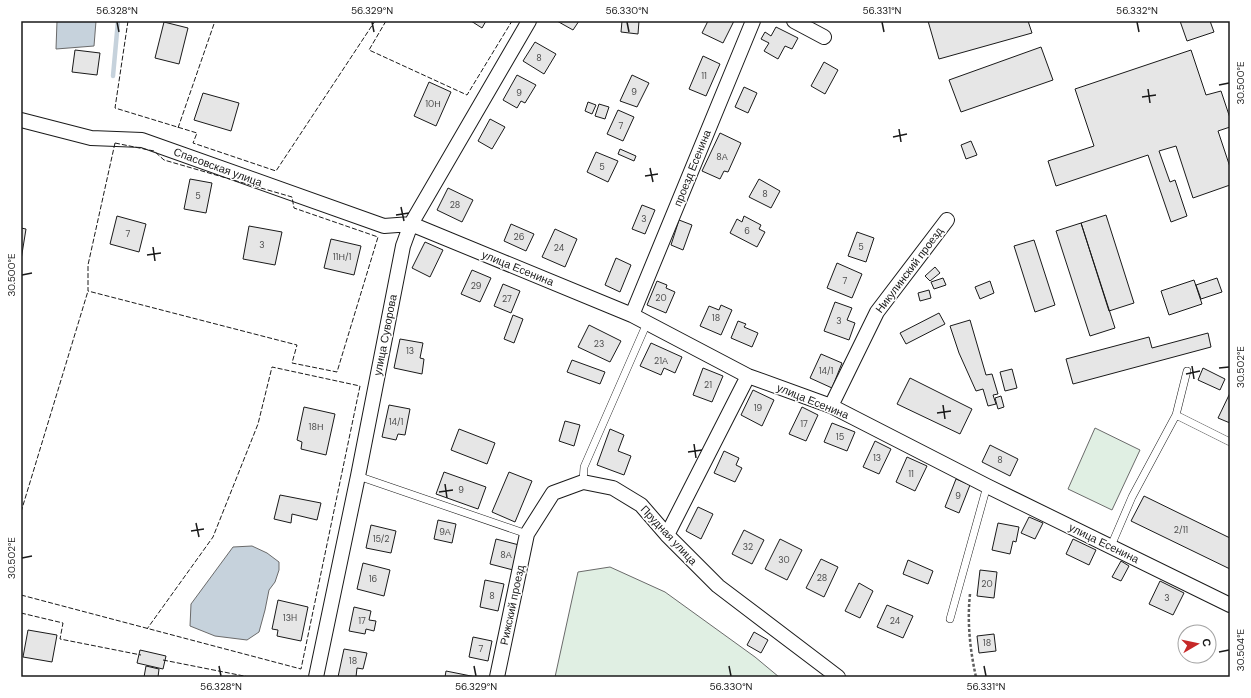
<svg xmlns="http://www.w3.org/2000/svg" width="1251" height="698" font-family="'DM Sans',sans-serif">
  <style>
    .green { fill: #e0efe3; stroke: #6a6a6a }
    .water { fill: #c6d2dc; stroke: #6a6a6a }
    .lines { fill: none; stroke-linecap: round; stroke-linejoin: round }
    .stream { stroke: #c6d2dc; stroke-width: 4.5 }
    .building { fill: #e6e6e6; stroke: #1a1a1a }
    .service-casing { stroke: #1a1a1a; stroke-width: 8 }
    .minor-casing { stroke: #1a1a1a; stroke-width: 16 }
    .path { stroke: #5f5f5f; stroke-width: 2.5; stroke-dasharray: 3 2; stroke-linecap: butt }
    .service { stroke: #fff; stroke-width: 7 }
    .minor { stroke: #fff; stroke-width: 14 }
    .fence { stroke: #1a1a1a; stroke-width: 1; stroke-dasharray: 5 2; stroke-linecap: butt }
    .ticks { fill: none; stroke: #1a1a1a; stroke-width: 1.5 }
    .labels { text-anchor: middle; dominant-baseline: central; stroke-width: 3; stroke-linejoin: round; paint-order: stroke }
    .number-label { font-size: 9px; fill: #4d4d4d }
    .street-label { font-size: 11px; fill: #1a1a1a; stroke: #fff }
    .neatline { fill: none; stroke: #1a1a1a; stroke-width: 1.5 }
    .ticks-label { font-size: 10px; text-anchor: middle; fill: #1a1a1a }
  </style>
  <rect width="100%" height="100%" fill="#fff"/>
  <path class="green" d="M1095,428L1140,450L1112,510L1068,489Z
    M610,567L665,592L755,657L779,677H555L578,572Z"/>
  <path class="water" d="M57,21H96L94,46L56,49Z
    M252,546L267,553L279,562V570L275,582L269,590L265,610L259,632L247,640L215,636L190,626L191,604L233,547Z"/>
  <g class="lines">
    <path class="stream" d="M113,76L118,21"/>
  </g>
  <path class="building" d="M471,21H486L482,28Z
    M557,21H579L573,30Z
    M622,21H639L638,34L621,32Z
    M708,21H734L723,43L702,33Z
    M928,21H1028L1032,33L939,59Z
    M1180,21H1210L1214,32L1187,41Z
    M164,22L188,28L179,64L155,58Z
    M776,27L798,38L792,49L785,46L778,59L764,51L769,43L761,39L765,32L771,36Z
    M535,42L556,54L544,74L523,61Z
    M1041,47L1053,80L961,112L949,80Z
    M75,50L100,53L97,75L72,72Z
    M1191,50L1206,95L1221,91L1230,118V127L1218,131L1230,167V185L1193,198L1176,146L1159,151L1170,182L1175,180L1187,216L1171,222L1148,155L1056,186L1048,161L1094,146L1075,89Z
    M703,56L720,64L706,96L689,89Z
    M824,62L838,70L825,94L811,86Z
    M517,75L536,85L525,103L521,101L517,108L503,100Z
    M632,75L649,83L637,107L620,101Z
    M429,82L451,92L436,126L414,116Z
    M744,87L757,93L748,113L735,107Z
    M203,93L239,103L231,131L194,120Z
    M588,102L596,105L592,114L585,111Z
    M599,104L609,107L605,119L595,116Z
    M618,110L634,117L623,141L607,134Z
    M490,119L505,127L492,149L478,141Z
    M720,133L741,143L728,172L724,171L720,179L702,171Z
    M971,141L977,155L966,159L961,145Z
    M620,149L636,156L634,161L618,154Z
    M596,152L618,161L608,182L587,172Z
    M190,179L212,183L206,213L184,209Z
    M759,179L780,191L771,208L749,197Z
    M448,188L473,200L462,222L437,210Z
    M642,205L655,210L645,234L632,229Z
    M1106,215L1134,303L1109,311L1081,223Z
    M117,216L146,224L139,252L110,244Z
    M744,216L761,225L759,229L765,232L757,247L730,233L737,219L742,222Z
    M679,220L692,225L683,250L671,245Z
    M1081,223L1115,328L1090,336L1056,231Z
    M511,224L534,234L526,251L504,241Z
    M249,226L282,232L275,265L243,259Z
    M21,228L26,229L21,260Z
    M555,229L577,239L565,267L542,257Z
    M857,232L874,238L866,262L848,256Z
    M331,239L361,246L354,275L324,268Z
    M1034,240L1055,305L1035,312L1014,246Z
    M425,242L443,250L430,277L412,268Z
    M616,258L631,265L620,292L605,285Z
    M837,263L862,274L852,298L827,288Z
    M935,267L940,273L930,281L925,276Z
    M472,270L491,278L480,302L461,294Z
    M943,278L946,285L934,289L931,282Z
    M1217,278L1222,292L1201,299L1196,285Z
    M1194,280L1202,304L1169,315L1161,291Z
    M657,281L667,285L666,288L675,292L666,313L647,305Z
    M990,281L994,293L980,299L975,287Z
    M503,284L520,291L511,313L494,306Z
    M929,290L931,298L920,301L918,293Z
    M835,302L852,308L847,320L855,323L849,340L824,331Z
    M721,305L732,310L721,335L700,326L709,306L719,310Z
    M939,313L945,324L906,344L900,333Z
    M513,315L523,319L514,343L504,339Z
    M970,320L986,375L992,374L998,394L993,395L996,404L988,406L983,389L976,391L959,353L950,326Z
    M738,321L746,324L744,327L758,333L752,347L731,338Z
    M589,325L621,341L610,362L578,347Z
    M1208,333L1211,347L1073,384L1066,359L1149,337L1152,348Z
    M400,339L423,343L420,358L424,359L422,374L394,368Z
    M651,343L682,357L675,373L664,368L661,375L640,366Z
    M821,354L842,363L832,388L810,378Z
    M572,360L605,372L600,384L567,372Z
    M703,368L723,376L712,402L693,395Z
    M1203,368L1225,379L1220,390L1198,380Z
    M1012,369L1017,388L1005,391L1000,372Z
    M910,378L972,409L960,434L897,404Z
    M753,390L774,400L762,426L741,415Z
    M1230,393V423L1218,418Z
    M1001,396L1004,407L998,409L995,398Z
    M389,405L410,409L405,435L398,434L396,440L382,437Z
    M304,407L335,414L326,455L301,449L302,442L297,440Z
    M802,407L818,415L806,441L789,434Z
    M565,421L580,425L574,446L559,441Z
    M832,423L855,432L847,451L824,442Z
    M459,429L495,443L487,464L451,450Z
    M610,429L624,435L618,451L631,456L624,475L597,465Z
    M875,441L891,449L879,474L863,467Z
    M990,445L1018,459L1010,476L982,462Z
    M724,451L739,458L736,465L742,468L735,482L714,473Z
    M907,457L927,466L915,491L896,482Z
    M444,472L486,487L478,509L436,494Z
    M509,472L532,481L515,522L492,512Z
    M956,479L970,485L959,513L945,507Z
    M280,495L321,503L317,520L292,514L291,523L274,519Z
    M1144,496L1230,538V569L1131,521Z
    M698,507L713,514L701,539L686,531Z
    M1029,517L1043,523L1035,539L1021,533Z
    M438,520L456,524L452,543L434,539Z
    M998,523L1019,527L1016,542L1013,541L1010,554L992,550Z
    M371,525L396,531L391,553L366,548Z
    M744,530L764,540L752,564L732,554Z
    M496,539L523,546L517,571L490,564Z
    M780,539L802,550L787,580L765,569Z
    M1073,539L1096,550L1089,565L1066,554Z
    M821,559L838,567L824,597L806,588Z
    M908,560L933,571L928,584L903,574Z
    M1121,561L1129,566L1121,581L1112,577Z
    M363,563L390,570L384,596L357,589Z
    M980,570L997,572L994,598L977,596Z
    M485,580L504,584L498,611L480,607Z
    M1160,581L1184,593L1173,615L1149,604Z
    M859,583L873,591L860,618L845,611Z
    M278,600L308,607L301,641L277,636L278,630L272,629Z
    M887,605L913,616L903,638L877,627Z
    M354,607L371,611L369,620L376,621L374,631L366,629L365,634L349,631Z
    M28,630L57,635L52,662L23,657Z
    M754,632L768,640L761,653L747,645Z
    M994,634L996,651L979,653L977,636Z
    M473,637L492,641L488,661L469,657Z
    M344,649L367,653L363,669L357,668L356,677H338Z
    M140,650L166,656L163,669L137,663Z
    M146,666L159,669L158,677H144Z
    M446,671L476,677H445Z"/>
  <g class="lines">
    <defs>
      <path id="service" d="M1176,415L1230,442
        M358,476L527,534
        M583,482L584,467L647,323
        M1111,546L1132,497L1176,415L1187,371
        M950,619L987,486"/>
      <path id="minor" d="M794,21L824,37
        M21,120L91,138L142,140L384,226L411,224L632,315L748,376L831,406L987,486L1230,605
        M632,315L753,21
        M831,406L877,312L947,220
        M667,535L748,376
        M316,677L358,476L403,246L411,224L529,21
        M497,677L527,534L553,493L583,482L613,488L641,505L667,535L718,586L838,677"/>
    </defs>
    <use href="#service" class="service-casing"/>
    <use href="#minor" class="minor-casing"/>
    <path class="path" d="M970,594C967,622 970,650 976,677"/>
    <use href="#service" class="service"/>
    <use href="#minor" class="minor"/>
    <path class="fence" d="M128,21L115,108L197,133L193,143L276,171L375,21
      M386,21L369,50L467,95L512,21
      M178,128L215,21
      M115,143L154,151L164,160L292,197L294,208L378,237L337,372L292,363L297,345L88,291V265Z
      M21,512L88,291
      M21,595L301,669L360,386L272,367L258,424L213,537L147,629
      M21,613L63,623L60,639L141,655
      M163,660L249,677"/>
  </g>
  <path class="ticks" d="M117,22L119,32M372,22L374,32M627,22L629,32M882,22L884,32M1137,22L1139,32M1219,85L1229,83M1148,89L1150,103M1142,97L1156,95M899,129L901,142M893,137L907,134M650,168L653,182M645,176L658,174M401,207L404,221M396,215L409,213M153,247L155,261M147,255L161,253M22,275L32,273M1192,366L1194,379M1219,368L1229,367M1186,374L1200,371M943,405L945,419M937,413L951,411M694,444L696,458M688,452L702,450M445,484L447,498M439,492L453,490M196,523L199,537M191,531L204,529M22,558L32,556M1219,652L1229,650M219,666L221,676M474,666L476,676M729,666L731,676M984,666L986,676"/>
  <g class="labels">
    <g class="number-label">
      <text x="539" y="58">8</text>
      <text x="704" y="76">11</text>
      <text x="634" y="92">9</text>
      <text x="519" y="93">9</text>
      <text x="433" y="104">10Н</text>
      <text x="621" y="126">7</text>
      <text x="722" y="157">8А</text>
      <text x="602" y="167">5</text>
      <text x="765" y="194">8</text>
      <text x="198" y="196">5</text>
      <text x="455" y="205">28</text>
      <text x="644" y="219">3</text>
      <text x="747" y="231">6</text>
      <text x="128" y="234">7</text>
      <text x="519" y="237">26</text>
      <text x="262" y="245">3</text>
      <text x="861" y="247">5</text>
      <text x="559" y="248">24</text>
      <text x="342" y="257">11Н/1</text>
      <text x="845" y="281">7</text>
      <text x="476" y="286">29</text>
      <text x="661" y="298">20</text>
      <text x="507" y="299">27</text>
      <text x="716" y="318">18</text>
      <text x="839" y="321">3</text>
      <text x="599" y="344">23</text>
      <text x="410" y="351">13</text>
      <text x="661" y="361">21А</text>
      <text x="826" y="371">14/1</text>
      <text x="708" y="385">21</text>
      <text x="758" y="408">19</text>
      <text x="396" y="422">14/1</text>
      <text x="804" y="424">17</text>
      <text x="316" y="427">18Н</text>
      <text x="840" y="437">15</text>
      <text x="877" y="458">13</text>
      <text x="1000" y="460">8</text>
      <text x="911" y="474">11</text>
      <text x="461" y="490">9</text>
      <text x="958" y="496">9</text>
      <text x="1181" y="530">2/11</text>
      <text x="445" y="532">9А</text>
      <text x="381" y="539">15/2</text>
      <text x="748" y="547">32</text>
      <text x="506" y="555">8А</text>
      <text x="784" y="560">30</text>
      <text x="822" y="578">28</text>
      <text x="373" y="579">16</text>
      <text x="987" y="584">20</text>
      <text x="492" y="596">8</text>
      <text x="1167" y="598">3</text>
      <text x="290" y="618">13H</text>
      <text x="362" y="621">17</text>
      <text x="895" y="621">24</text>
      <text x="987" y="643">18</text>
      <text x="481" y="649">7</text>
      <text x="353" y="661">18</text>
    </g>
    <g class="street-label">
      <text transform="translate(218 167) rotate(20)">Спасовская улица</text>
      <text transform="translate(692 168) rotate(-68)">проезд Есенина</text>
      <text transform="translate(518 268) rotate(22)">улица Есенина</text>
      <text transform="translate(909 270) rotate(-53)">Никулинский проезд</text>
      <text transform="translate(385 335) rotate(-79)">улица Суворова</text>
      <text transform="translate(813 401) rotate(22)">улица Есенина</text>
      <text transform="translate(669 535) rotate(47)">Прудная улица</text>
      <text transform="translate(1104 543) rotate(26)">улица Есенина</text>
      <text transform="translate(512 605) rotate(-78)">Рижский проезд</text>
    </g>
  </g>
  <rect width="1251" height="698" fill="none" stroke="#ffffff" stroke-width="44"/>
  <g transform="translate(1197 644) rotate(81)"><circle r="19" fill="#ffffff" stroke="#a3a3a3"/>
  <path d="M0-3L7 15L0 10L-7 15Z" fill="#c62828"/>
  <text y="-6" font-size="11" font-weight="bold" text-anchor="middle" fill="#1a1a1a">С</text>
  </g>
  <rect x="22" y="22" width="1207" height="654" class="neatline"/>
  <g class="ticks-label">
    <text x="117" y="14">56.328°N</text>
    <text x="372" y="14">56.329°N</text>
    <text x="627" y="14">56.330°N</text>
    <text x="882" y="14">56.331°N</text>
    <text x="1137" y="14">56.332°N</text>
    <text transform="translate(1240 83) rotate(-90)" y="4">30.500°E</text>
    <text transform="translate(11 275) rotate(-90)" y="4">30.500°E</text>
    <text transform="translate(1240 367) rotate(-90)" y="4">30.502°E</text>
    <text transform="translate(11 558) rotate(-90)" y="4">30.502°E</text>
    <text transform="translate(1240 650) rotate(-90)" y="4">30.504°E</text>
    <text x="221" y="690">56.328°N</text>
    <text x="476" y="690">56.329°N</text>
    <text x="731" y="690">56.330°N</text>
    <text x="986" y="690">56.331°N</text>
  </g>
</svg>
